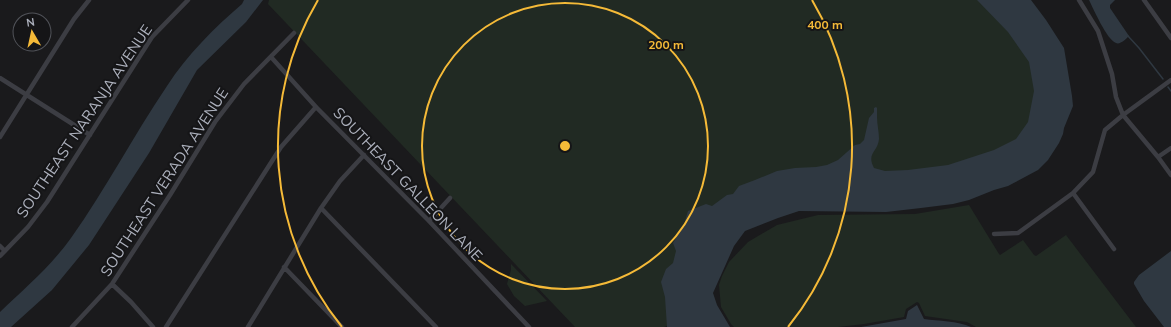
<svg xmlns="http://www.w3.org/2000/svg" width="1171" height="327" font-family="Mulish,sans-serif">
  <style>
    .green { fill: #212a23 }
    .water { fill: #2f3841 }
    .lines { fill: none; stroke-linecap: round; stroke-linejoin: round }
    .stream { stroke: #2f3841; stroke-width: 1.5 }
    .minor { stroke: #3c3d43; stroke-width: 4.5 }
    .ring { fill: none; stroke: #f5ba38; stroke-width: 2 }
    .labels { text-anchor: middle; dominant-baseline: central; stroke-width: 4; stroke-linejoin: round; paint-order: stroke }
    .street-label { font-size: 15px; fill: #acb0bc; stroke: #151517 }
    .centre { fill: #f5ba38; stroke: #151517; stroke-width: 2 }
    .ring-label { font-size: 12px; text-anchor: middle; font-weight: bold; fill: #f5ba38; stroke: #151517; stroke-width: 4; stroke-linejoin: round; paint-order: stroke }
  </style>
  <rect width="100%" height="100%" fill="#1a1a1c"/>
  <path class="green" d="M269,0H1009L1049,89L1019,154L720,215L683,321L664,327H575L268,4Z
    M969,205L999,254L1000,255L1023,240L1034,255L1036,256L1066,235L1136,327H976L967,322L925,316L919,303L917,302L906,309L904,317L864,324L838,327H734L731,324L721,307L719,285L722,276L729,262L748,242L777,225L818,215L915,214Z
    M511,264L547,301L525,306L514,296L507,284L511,270Z"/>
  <path class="water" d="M244,0H263L246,22L197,70L149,153L89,245L52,290L11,327H0V312C25,288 51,266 71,238C106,189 133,136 167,86C187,55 214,28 242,4Z
    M977,0H1031L1046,20L1064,48L1072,96L1073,106L1064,128L1063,134L1059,143L1048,160L1038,170L1008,186L994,190L969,200L953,204L921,208L886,212L799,211L778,218L745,231L734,246L713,293L717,305L730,327H667L665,297L661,282L666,269L673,263L676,251L673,243L681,230L685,226V221L688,211L706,204L712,206L727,195L733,194L739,186L755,180L777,171L795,168L816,167L827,165L838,160L855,145L860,144L864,140L869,118L874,112V108L876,107L877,108C877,111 877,114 877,117C877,124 879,132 879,139C878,152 866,153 874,168L885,171L908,170L948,165L994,150L1016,139L1028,122L1034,91L1029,62L1008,32Z
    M1089,0H1115L1110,5V8L1129,36C1126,39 1120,45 1116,43C1107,40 1093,8 1089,0Z
    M1171,251V327H1164L1144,301L1134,284V282L1139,275Z
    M917,305L924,319C938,321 958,321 971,327H861L906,319L908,311Z"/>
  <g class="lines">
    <path class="stream" d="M1128,36L1139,48L1163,79
      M1168,87L1171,91"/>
    <path class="minor" d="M1079,0L1098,31L1112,74L1116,97L1123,115L1158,157L1171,175
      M1144,0L1171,38
      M271,57L316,107L429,221L529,327
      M0,78L90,135
      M0,137L74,19L89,0
      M1158,157L1171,148
      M1073,193L1114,249
      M321,208L436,327
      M429,221L450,198
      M994,234L1018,233L1073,193L1093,172L1105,130L1123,115L1171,80
      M0,246L5,251
      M0,256L28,227L47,202L152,37L188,0
      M284,267L342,327
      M112,284L131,302L153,327
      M72,327L112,284L170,195L215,122L244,84L294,33
      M166,327L281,147L316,107
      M248,327L321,208L340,181L364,155"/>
  </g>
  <g class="ring">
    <circle cx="565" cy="146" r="143"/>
    <path d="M342 327A287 287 0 0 1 318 0M812 0A287 287 0 0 1 788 327"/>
  </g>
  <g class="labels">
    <g class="street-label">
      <text transform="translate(84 121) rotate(-56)">SOUTHEAST NARANJA AVENUE</text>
      <text transform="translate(164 182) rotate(-57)">SOUTHEAST VERADA AVENUE</text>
      <text transform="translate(408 184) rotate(46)">SOUTHEAST GALLEON LANE</text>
    </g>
  </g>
  <circle cx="565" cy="146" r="6" class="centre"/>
  <g class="ring-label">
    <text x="825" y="29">400 m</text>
    <text x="666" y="49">200 m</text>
  </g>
  <g transform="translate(32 32) rotate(351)"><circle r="19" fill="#151517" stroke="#515359"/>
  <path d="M0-3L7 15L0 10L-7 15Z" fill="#f5ba38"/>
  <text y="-6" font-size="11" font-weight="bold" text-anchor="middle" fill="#acb0bc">N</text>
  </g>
</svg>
